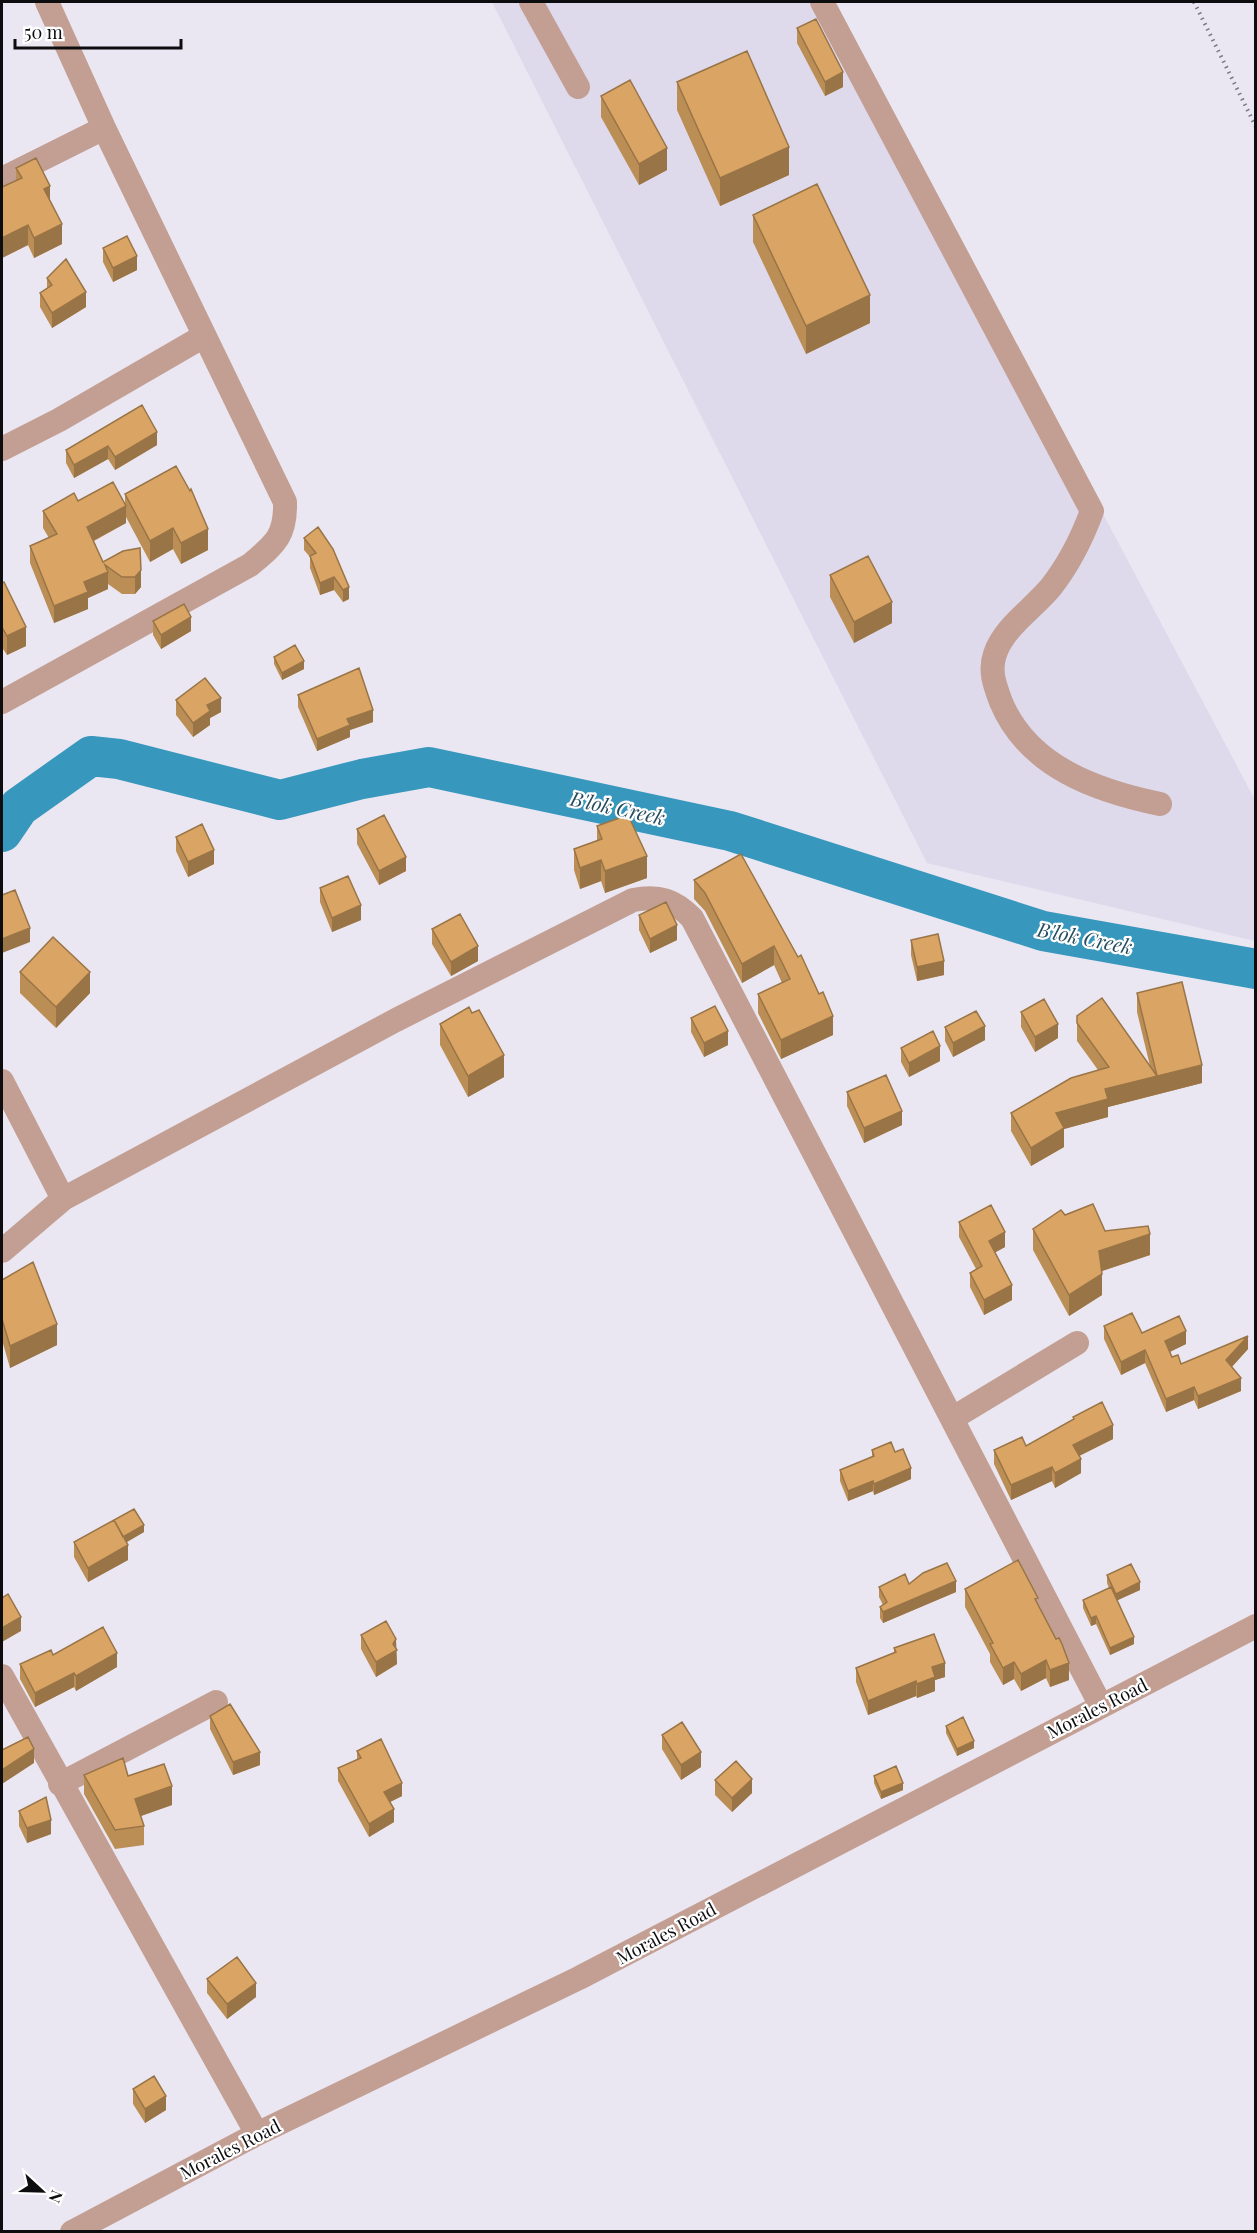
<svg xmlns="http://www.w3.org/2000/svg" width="1257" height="2233" font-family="'Playfair Display',serif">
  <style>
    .built { fill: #ded9eb }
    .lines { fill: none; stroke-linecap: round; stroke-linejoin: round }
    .river { stroke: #3797bc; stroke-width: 40 }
    .path { stroke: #7a787f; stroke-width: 4; stroke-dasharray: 1.5 4.5; stroke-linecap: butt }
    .minor { stroke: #c39f93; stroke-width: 24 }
    .wall { fill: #bb8e56 }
    .shaded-wall { fill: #997446 }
    .building { fill: #daa564; stroke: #997446; stroke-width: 1.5 }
    .labels { text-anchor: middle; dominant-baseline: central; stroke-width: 4.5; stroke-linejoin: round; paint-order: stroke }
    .street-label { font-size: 18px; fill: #0d0c0f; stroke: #fff }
    .water-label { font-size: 20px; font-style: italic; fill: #254d5e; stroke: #fff }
  </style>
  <rect width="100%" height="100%" fill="#eae7f2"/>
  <path class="built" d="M492,2H831L1255,800V941L927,863Z"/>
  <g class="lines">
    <path class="river" d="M2,832L19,807L91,756L119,759L280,800L362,779L429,767L730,831L1043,931L1256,969"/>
    <path class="path" d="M1194,2L1256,127"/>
    <path class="minor" d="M531,2L578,87
      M822,2L1092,511C1082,538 1069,564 1051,587C1033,609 1004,627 995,654C989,671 995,686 1001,702C1028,767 1097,791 1160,804
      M2,179L104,128
      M2,449L59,420L204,336
      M2,702L250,565C275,544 286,536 285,502L104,128L47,2
      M2,1081L63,1199
      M2,1251L63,1199L396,1020L633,900C659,895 674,900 692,918L1101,1706
      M953,1418L1077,1343
      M2,1676L257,2134
      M60,1784L216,1702
      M72,2232L257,2134L579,1978L1256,1626"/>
  </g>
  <path class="wall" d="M797,28L843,87L825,96L797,43Z
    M677,82L789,175L720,206L677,110Z
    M601,96L667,170L639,185L601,117Z
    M16,168L50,201L62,244L34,258L28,245L2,258V187L16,180Z
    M753,215L870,323L806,354L753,242Z
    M103,248L137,270L113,282L103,262Z
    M47,278L86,307L52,328L40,307V293L47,288Z
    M142,405L157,445L115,470L108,459L74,478L66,463V450Z
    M125,494L208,550L181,564L173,549L150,562L126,517V523L94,541L103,562L123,551L141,587L135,594H122L108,584V589L88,598V609L54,623L30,563V546L49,538L43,528V511L78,501L125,505Z
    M318,527L349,599L343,602L334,590L320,595L310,568V557L304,550V538Z
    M830,575L892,623L854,643L830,597Z
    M2,583L26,646L7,655L3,649Z
    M153,621L191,631L161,649L153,635Z
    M274,657L304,669L282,680L274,664Z
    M298,695L373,722L350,730V737L317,751L298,707Z
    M176,700L221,712L210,718V725L193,737L176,715Z
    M597,826L647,878L605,893L601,881L580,889L574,870V849L597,840Z
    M357,829L406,871L379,885L357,844Z
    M176,837L214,864L188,877L176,851Z
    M741,854L833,1035L781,1059L758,1013V994L782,983L774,965L742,983L705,911L694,899V880Z
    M320,888L361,920L332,932L320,902Z
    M639,915L677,940L650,953L639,930Z
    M432,929L478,961L451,976L432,944Z
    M911,940L944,975L917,981L911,955Z
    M20,972L90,993L56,1028L20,993Z
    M1137,993L1202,1083L1108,1107V1117L1064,1129V1147L1031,1166L1011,1131V1113L1098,1070L1077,1041V1016L1150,1066L1137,1012Z
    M1021,1012L1058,1038L1035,1052L1021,1027Z
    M691,1018L728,1045L704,1057L691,1032Z
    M440,1024L504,1077L468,1097L440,1045Z
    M945,1027L985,1040L953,1057L945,1041Z
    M901,1048L940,1061L909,1077L901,1062Z
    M847,1092L902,1125L864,1143L847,1106Z
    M1065,1215L1105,1231L1150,1255L1102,1271V1295L1069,1316L1033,1250V1229Z
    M959,1222L1005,1247L995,1252L1012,1300L984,1315L970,1287V1273L976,1269L959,1237Z
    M2,1280L57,1345L10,1368L2,1340Z
    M1104,1326L1142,1333L1186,1344L1170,1352L1172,1357L1181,1364L1248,1349L1232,1367L1241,1391L1198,1409L1194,1400L1166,1412L1145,1363L1121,1375L1104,1339Z
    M1073,1417L1113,1439L1079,1456L1081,1473L1055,1488L1052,1481L1011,1500L994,1464V1450L1026,1446L1073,1420Z
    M872,1450L895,1452L911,1479L874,1495L873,1491L848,1501L840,1481V1470L872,1457Z
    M144,1532L126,1542L128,1560L88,1582L74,1557V1542Z
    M1107,1575L1140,1590L1117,1600L1134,1644L1110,1655L1096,1624L1091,1626L1083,1608V1600L1109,1588L1107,1583Z
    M909,1584L956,1592L883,1623L880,1618V1607L883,1605L879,1597V1587Z
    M965,1589L1038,1604L1069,1680L1050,1687L1046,1678L1021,1691L1014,1679L1003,1685L990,1662V1654L965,1607Z
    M361,1635L396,1649L397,1664L376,1677L361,1649Z
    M894,1648L945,1677L935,1680V1691L917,1698L916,1696L868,1715L856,1682V1668L894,1653Z
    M53,1655L117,1667L76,1691L74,1687L35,1707L20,1679V1664Z
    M210,1716L260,1765L233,1775L210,1729Z
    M946,1726L974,1748L957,1756L946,1733Z
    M662,1735L701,1767L681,1780L662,1749Z
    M357,1751L402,1796L390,1802L394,1822L369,1837L338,1781V1768L357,1759Z
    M84,1775L128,1776L172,1805L141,1816L144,1826V1845L115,1849L84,1794Z
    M874,1776L903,1790L881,1799L874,1783Z
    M715,1780L752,1793L732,1812L715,1795Z
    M19,1811L51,1834L27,1843L19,1826Z
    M207,1979L256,1997L227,2019L207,1993Z
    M133,2089L166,2110L145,2123L133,2104Z"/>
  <path class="shaded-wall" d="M843,72V87L825,96V82Z
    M789,147V175L720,206V178Z
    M667,148V170L639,185V164Z
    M50,186V206L44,189Z
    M62,224V244L34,258V238Z
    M28,225V245L2,258V238Z
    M137,256V270L113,282V268Z
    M86,292V307L52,328V313Z
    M870,295V323L806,354V326Z
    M157,432V445L115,470V457Z
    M108,446V459L74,478V465Z
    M126,506V523L87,544V527Z
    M173,528V549L150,562V541Z
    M208,529V550L181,564V543Z
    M141,570V587L135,594V577Z
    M108,572V589L88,598V609L54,623V606L84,582Z
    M334,577V590L320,595V583Z
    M349,587V599L343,602V590Z
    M892,602V623L854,643V622Z
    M191,617V631L161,649V635Z
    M26,627V646L7,655V636Z
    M3,629V649L2,650V630Z
    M304,661V669L282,680V673Z
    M221,698V712L210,718V725L193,737V723L207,705Z
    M373,710V722L350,730V737L317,751V739L347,719Z
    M214,850V864L188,877V862Z
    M647,856V878L605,893V871Z
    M406,857V871L379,885V871Z
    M601,860V881L580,889V868Z
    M361,905V920L332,932V918Z
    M677,925V940L650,953V939Z
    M30,928V942L2,953V939Z
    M478,946V961L451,976V962Z
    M774,946V965L742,983V964Z
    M944,961V975L917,981V967Z
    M90,972V993L56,1028V1007Z
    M833,1016V1035L781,1059V1040Z
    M1058,1024V1038L1035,1052V1037Z
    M985,1026V1040L953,1057V1043Z
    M728,1031V1045L704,1057V1043Z
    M940,1046V1061L909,1077V1063Z
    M504,1055V1077L468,1097V1076Z
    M1202,1065V1083L1108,1107V1117L1064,1129V1147L1031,1166V1148L1056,1113L1105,1089Z
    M902,1111V1125L864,1143V1128Z
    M1005,1232V1247L989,1256V1241Z
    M1150,1234V1255L1099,1272V1251Z
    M1102,1274V1295L1069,1316V1295Z
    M1012,1285V1300L984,1315V1300Z
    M57,1324V1345L10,1368V1346Z
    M1186,1331V1344L1165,1354V1341Z
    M1248,1336V1349L1226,1373V1360Z
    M1145,1350V1363L1121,1375V1362Z
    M1241,1378V1391L1198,1409V1396Z
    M1194,1387V1400L1166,1412V1399Z
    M1113,1425V1439L1073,1459V1445Z
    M1081,1459V1473L1055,1488V1473Z
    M1052,1467V1481L1011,1500V1485Z
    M911,1468V1479L874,1495V1484Z
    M873,1481V1491L848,1501V1491Z
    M144,1525V1532L122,1545V1537Z
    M128,1545V1560L88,1582V1568Z
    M956,1581V1592L883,1623V1612Z
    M1140,1582V1590L1116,1601V1594Z
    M1096,1616V1624L1091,1626V1618Z
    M21,1617V1631L2,1642V1628Z
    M1134,1637V1644L1110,1655V1648Z
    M396,1639L397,1664L376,1677V1662L393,1644Z
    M117,1653V1667L76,1691V1676Z
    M1046,1660V1678L1021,1691V1674Z
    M1014,1662V1679L1003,1685V1668Z
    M945,1663V1677L935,1680V1691L917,1698V1684L932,1667Z
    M1069,1663V1680L1050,1687V1670Z
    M74,1673V1687L35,1707V1693Z
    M916,1681V1696L868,1715V1701Z
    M974,1741V1748L957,1756V1749Z
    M34,1749V1763L2,1784V1770Z
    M260,1752V1765L233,1775V1762Z
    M701,1752V1767L681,1780V1765Z
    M752,1779V1793L732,1812V1798Z
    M402,1783V1796L384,1805V1792Z
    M903,1783V1790L881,1799V1792Z
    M172,1786V1805L135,1818V1799Z
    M394,1809V1822L369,1837V1824Z
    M51,1820V1834L27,1843V1828Z
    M256,1983V1997L227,2019V2004Z
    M166,2096V2110L145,2123V2109Z"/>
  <path class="building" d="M816,19L843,72L825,82L797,28Z
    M747,51L789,147L720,178L677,82Z
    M630,80L667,148L639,164L601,96Z
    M36,158L50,186L44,189L62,224L34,238L28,225L2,238V187L22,178L16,168Z
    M817,184L870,295L806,326L753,215Z
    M127,236L137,256L113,268L103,248Z
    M66,259L86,292L52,313L40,293L52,285L47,278Z
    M142,405L157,432L115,457L108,446L74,465L66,450Z
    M176,466L190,491L191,489L208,529L181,543L173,528L150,541L125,494Z
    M113,482L126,506L87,527L103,562L123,551L140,548L141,570L135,577H122L105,565L108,572L84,582L88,592L54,606L30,546L57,534L43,511L74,493L78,501Z
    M318,527L333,549L349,587L343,590L334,577L320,583L310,556L316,553L304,538Z
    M868,556L892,602L854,622L830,575Z
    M4,582L26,627L7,636L3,629L2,630V583Z
    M184,604L191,617L161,635L153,621Z
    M295,645L304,661L282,673L274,657Z
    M359,668L373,710L347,719L350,725L317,739L298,695Z
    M205,678L221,698L207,705L210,711L193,723L176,700Z
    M384,815L406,857L379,871L357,829Z
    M628,815L647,856L605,871L601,860L580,868L574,849L602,839L597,826Z
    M202,824L214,850L188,862L176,837Z
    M741,854L798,957L801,955L819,994L823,992L833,1016L781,1040L758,994L790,979L774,946L742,964L705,893L694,880Z
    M348,876L361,905L332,918L320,888Z
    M15,890L30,928L2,939V895Z
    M666,902L677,925L650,939L639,915Z
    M460,914L478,946L451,962L432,929Z
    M938,934L944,961L917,967L911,940Z
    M53,937L90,972L56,1007L20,972Z
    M1182,982L1202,1065L1105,1089L1108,1099L1056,1113L1064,1128L1031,1148L1011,1113L1071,1078L1109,1067L1077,1023V1016L1102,998L1157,1076L1137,993Z
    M1044,999L1058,1024L1035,1037L1021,1012Z
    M715,1006L728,1031L704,1043L691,1018Z
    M469,1007L472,1013L479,1010L504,1055L468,1076L440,1024Z
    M976,1011L985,1026L953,1043L945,1027Z
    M933,1031L940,1046L909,1063L901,1048Z
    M886,1075L902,1111L864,1128L847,1092Z
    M1093,1204L1105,1231L1148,1226L1150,1234L1099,1251L1102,1274L1069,1295L1033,1229L1061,1210L1065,1215Z
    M991,1205L1005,1232L989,1241L1012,1285L984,1300L970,1273L982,1266L959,1222Z
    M33,1262L57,1324L10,1346L2,1319V1280Z
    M1132,1313L1142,1333L1179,1316L1186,1331L1165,1341L1172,1357L1178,1355L1181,1364L1248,1336L1226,1360L1241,1378L1198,1396L1194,1387L1166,1399L1145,1350L1121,1362L1104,1326Z
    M1102,1402L1113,1425L1073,1445L1081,1459L1055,1473L1052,1467L1011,1485L994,1450L1022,1437L1026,1446L1074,1419L1073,1417Z
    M891,1442L895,1452L903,1449L911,1468L874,1484L873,1481L848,1491L840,1470L874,1456L872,1450Z
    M134,1509L144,1525L123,1537L114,1520Z
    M114,1520L128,1545L88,1568L74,1542Z
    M1018,1560L1038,1598L1035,1599L1056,1639L1059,1638L1062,1644L1069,1663L1050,1670L1046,1660L1021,1674L1014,1662L1003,1668L990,1644L993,1643L965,1589Z
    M947,1563L956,1581L883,1612L880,1607L887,1602L879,1587L905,1574L909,1584L923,1573Z
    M1131,1564L1140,1582L1116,1594L1107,1575Z
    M1111,1587L1134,1637L1110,1648L1096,1616L1091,1618L1083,1600Z
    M8,1594L21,1617L2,1628V1598Z
    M386,1621L396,1639L393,1644L397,1650L376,1662L361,1635Z
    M103,1627L117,1653L76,1676L74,1673L35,1693L20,1664L51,1650L53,1655Z
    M934,1634L945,1663L932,1667L935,1677L917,1684L916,1681L868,1701L856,1668L896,1652L894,1648Z
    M230,1704L260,1752L233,1762L210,1716Z
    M963,1717L974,1741L957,1749L946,1726Z
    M682,1722L701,1752L681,1765L662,1735Z
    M28,1737L34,1749L2,1770V1750Z
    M381,1739L402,1783L384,1792L394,1809L369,1824L338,1768L361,1758L357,1751Z
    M123,1758L128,1776L164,1764L172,1786L135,1799L144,1826L115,1830L84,1775Z
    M736,1761L752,1779L732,1798L715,1780Z
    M896,1766L903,1783L881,1792L874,1776Z
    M46,1797L51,1820L27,1828L19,1811Z
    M237,1957L256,1983L227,2004L207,1979Z
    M154,2076L166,2096L145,2109L133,2089Z"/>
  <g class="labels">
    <g class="street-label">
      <text transform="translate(1097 1708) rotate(-27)">Morales Road</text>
      <text transform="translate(666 1933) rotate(-28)">Morales Road</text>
      <text transform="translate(230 2149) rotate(-27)">Morales Road</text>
    </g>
    <g class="water-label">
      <text transform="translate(618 807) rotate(12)">B'lok Creek</text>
      <text transform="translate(1085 937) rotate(11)">B'lok Creek</text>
    </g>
  </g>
  <rect width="1257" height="2233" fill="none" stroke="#0d0c0f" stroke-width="6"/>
  <g transform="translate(42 2191) rotate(112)" stroke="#ffffff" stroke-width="4.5" paint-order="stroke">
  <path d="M0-4.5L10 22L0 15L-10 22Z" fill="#0d0c0f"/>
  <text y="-9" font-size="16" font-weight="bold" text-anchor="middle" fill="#0d0c0f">N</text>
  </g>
  <path d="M15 39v9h166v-9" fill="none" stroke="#0d0c0f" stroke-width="3"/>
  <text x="24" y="39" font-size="18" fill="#0d0c0f" stroke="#ffffff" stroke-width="4.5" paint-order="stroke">50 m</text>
</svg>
